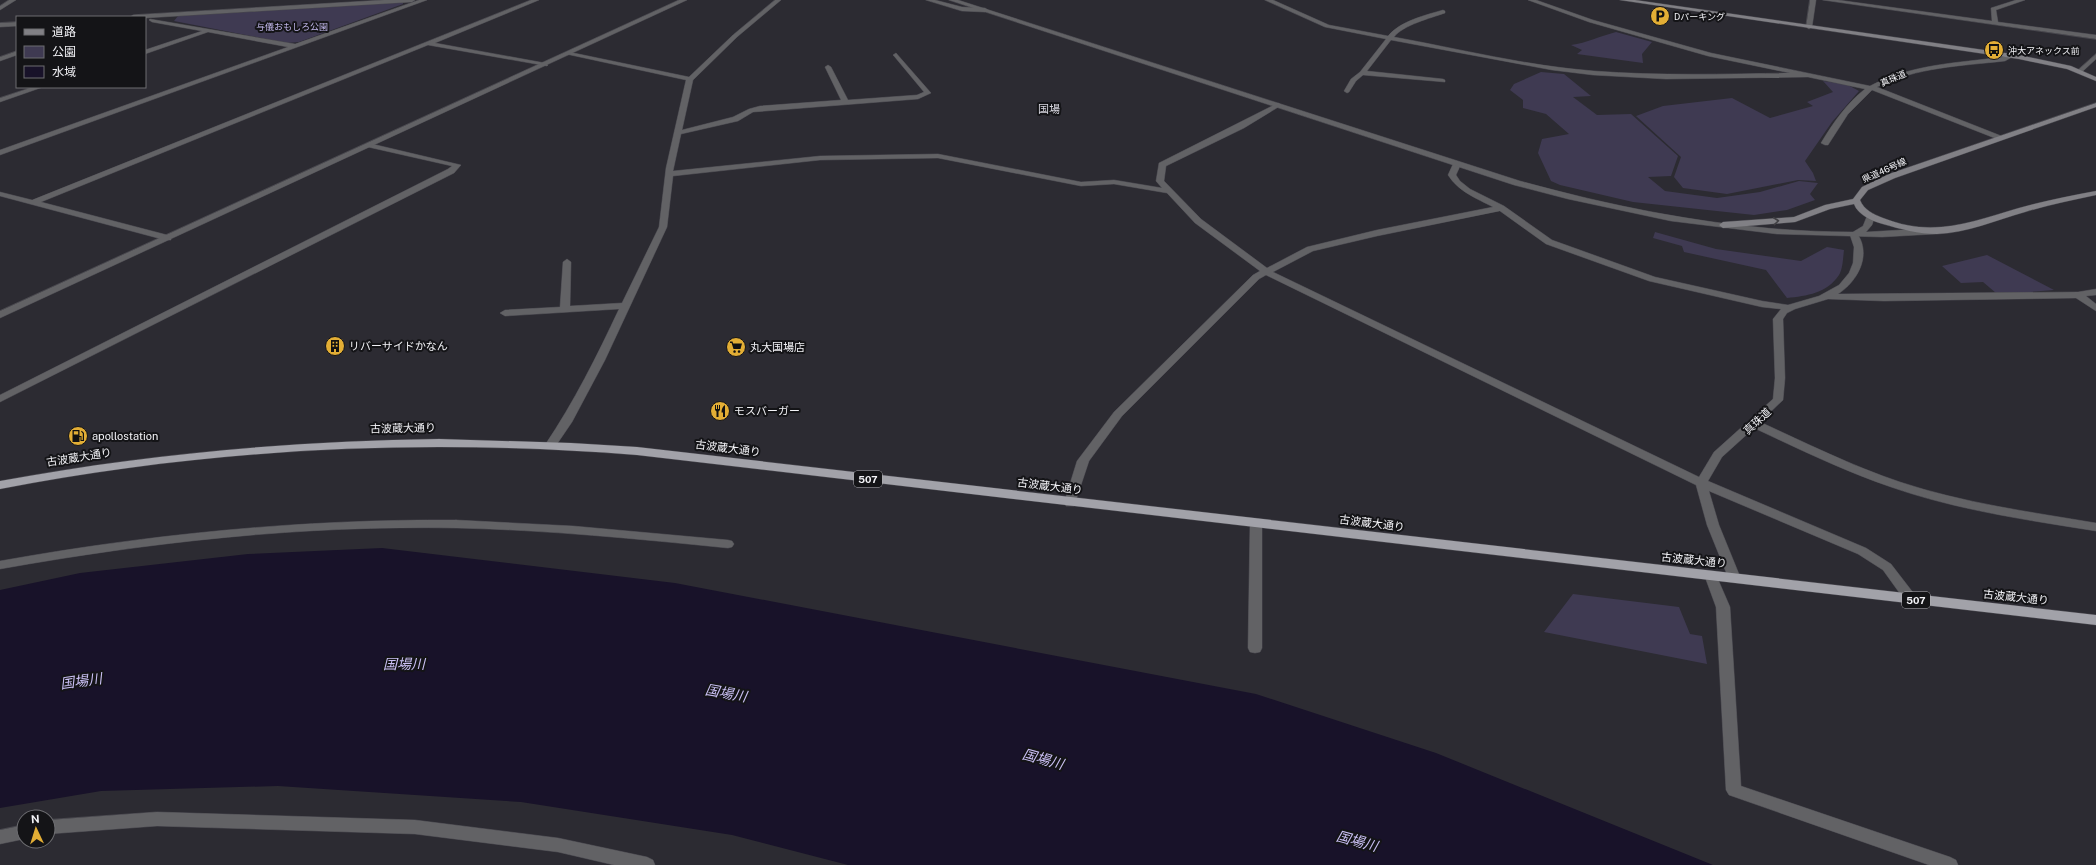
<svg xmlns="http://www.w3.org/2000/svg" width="2096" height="865" font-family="'Public Sans','Noto Sans JP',sans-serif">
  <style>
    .green { fill: #3f3a52 }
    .water { fill: #181229 }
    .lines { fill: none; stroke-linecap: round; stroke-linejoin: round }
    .pedestrian-casing { stroke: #48474e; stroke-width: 1 }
    .minor-casing { stroke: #48474e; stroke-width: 1 }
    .tertiary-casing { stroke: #48474e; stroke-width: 1 }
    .secondary-casing { stroke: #48474e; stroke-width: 1 }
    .trunk-casing { stroke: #48474e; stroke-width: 1 }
    .pedestrian { fill: #626265; fill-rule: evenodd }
    .minor { fill: #626265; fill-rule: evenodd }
    .tertiary { fill: #626265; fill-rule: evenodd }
    .secondary { fill: #818085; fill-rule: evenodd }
    .trunk { fill: #a2a2a9; fill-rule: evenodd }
    .oneway { stroke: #403f43 }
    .labels { text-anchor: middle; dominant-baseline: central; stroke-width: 4; stroke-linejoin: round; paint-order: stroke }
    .far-poi-label { font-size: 9px; fill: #f3f3f7; stroke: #141417; text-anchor: start }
    .far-park-label { font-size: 9px; fill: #c3b9ed; stroke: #141417 }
    .far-street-label { font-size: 9px; fill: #f3f3f7; stroke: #141417 }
    .shield { fill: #141417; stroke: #b0b0b4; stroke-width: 1 }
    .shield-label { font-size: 10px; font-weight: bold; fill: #f3f3f7 }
    .far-quarter-label { font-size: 11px; fill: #d6d5de; stroke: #141417 }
    .poi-label { font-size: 11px; fill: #f3f3f7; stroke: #141417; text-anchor: start }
    .street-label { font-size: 11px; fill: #f3f3f7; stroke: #141417 }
    .near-water-label { font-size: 14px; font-style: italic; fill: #cbc1f5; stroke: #141417 }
  </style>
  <rect width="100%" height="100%" fill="#2c2b32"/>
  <path class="green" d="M403,2V4L299,42L287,43L174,21L178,16Z
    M1616,32L1652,42L1642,54L1643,63L1577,54L1582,50L1571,45C1587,43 1600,36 1616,32Z
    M1541,72L1564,74L1591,96L1573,97L1597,115L1631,114L1678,156L1671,176L1648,177L1665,191L1717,198L1760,192L1799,181L1818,183L1810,194L1815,200L1787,210L1754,215L1633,202L1560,185L1551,181L1538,153L1542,139L1569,134L1546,114L1523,108V100L1510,90L1514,84Z
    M1823,81L1846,84L1859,91L1832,122L1805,161L1813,173L1816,181L1798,180L1727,194L1683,188L1674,177L1681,157L1636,116L1663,106L1732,98L1770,118L1813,106L1807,102L1833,92Z
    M1655,232L1716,249L1801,261L1827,247L1844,250C1843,257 1843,269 1839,275C1827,293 1807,296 1787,298L1766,270L1684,252L1682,246L1653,238Z
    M1987,255L2054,290L2007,294L1996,293L1983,282L1961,283L1942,266Z
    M1573,594L1679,607L1690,634L1702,636L1707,664L1544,632Z"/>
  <path class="water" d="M382,548L675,583L1256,694L1436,753L1713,865H848L732,835L521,802L278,786L101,791L0,808V590L80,573L248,554Z"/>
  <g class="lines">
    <defs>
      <path id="pedestrian" d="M157,812L415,820L558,838L647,857L653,860L655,865H614L558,852L415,834L157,826L48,834V820Z
        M24,825V839L0,844V830Z"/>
      <path id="minor" d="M9,0H16L0,10V6Z
        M384,0H415L412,2L145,18L130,17L133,15Z
        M419,0H427L0,155V150L288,47L208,32L145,54V50L202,31L152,22L149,20L150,19L295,44Z
        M531,0H539L435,43L545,63L548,65L547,66L428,45L41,202L171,236V240H165L0,196V192L32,200Z
        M775,0H781L737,37L693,80L682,130L733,117L749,109L760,106L841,100L825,67L828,65L831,67L848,100L917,95L924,92L894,56L893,55L896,53L931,93L918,99L753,112L738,121L681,134L673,171L820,156L938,154L1081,182L1114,180L1162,188L1156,181L1159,163L1278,103L1280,104V106L1244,128L1166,166L1164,181L1201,219L1267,268L1307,247L1377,230L1493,207C1476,198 1459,192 1448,175L1453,164L1457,162L1461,164L1456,175L1460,181L1470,189L1504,206L1552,240L1655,277L1762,301L1788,305L1819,296L1839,285L1849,273L1853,263L1854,247L1850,235L1854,232L1857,233C1872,255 1858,281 1838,294L2078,292L2096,289V295L2086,296L2096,304V311L2076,298L1884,301L1828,299L1795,309L1787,313L1783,319L1785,378L1783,400L1760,422C1806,443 1852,466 1900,482C1963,503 2031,512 2096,523V531C2027,520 1957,510 1891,487C1844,471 1799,449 1754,428L1722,457L1708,481L1866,548L1891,564L1918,599L1916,602L1911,604L1906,602L1883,570L1858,554L1709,491L1719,525L1741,579L1740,582H1730L1707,525L1696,485L1266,275L1259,279L1122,416L1089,461L1074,506H1066L1064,503L1077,461L1114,412L1253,275L1260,271L1195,223L1167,193L1114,184L1081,186L938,158L820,160L673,176L667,227L605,360L572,422L555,447H547L545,445C574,402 597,356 619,309L505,316L500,313L505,310L560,307L563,262L567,259L571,262L570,306L622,303L659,227L666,168L686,80L566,54L569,52L689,77L733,35ZM1500,211L1546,244L1649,281L1762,307L1781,309L1773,319L1775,378L1773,399L1714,452L1699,477L1273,272L1313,251L1377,236Z
        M926,0H935L962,7L985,8L988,10L985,12L962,11Z
        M1265,0H1273L1329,25L1388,36C1400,21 1426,15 1443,10L1445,11V13C1431,18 1403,25 1394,37C1460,49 1527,66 1594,71C1659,76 1725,74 1790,73L1708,56L1589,22L1528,0H1536L1593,20L1711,53L1870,86C1912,64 1957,63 2003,57L2012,55V57L2005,61C1961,66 1917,67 1877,87L2004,137L1997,139L1872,90L1848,114L1828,145H1825L1821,143C1833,123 1847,103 1865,89L1808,77L1666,79L1593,75L1552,70L1391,40L1367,71L1443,79L1445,80V82L1363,75L1356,81L1349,92L1347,93L1344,91L1351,79L1360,72L1386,39L1325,27Z
        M1810,0H1816L1812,27L1809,29L1806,27Z
        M1823,0H1838L1992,21L1991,8L2016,0H2025L1996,10L1998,22L2096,35V39Z
        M17,22V26L0,27V23Z
        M17,51V55L0,61V57Z
        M2096,54V59L2082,72H2078V70Z
        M33,87H43L0,102V98Z
        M368,143L461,165L454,173L0,402V395L448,169L452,166L368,147Z
        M456,520L573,526L728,540L732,541L734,544L732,547L728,548C638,539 547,530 457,528C303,525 151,542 0,569V561C151,534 302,519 456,520Z
        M1256,520L1260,521L1262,524V648L1260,652L1255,653L1250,652L1248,648L1250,524L1252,521Z
        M1711,572L1716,574L1717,577L1730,607L1741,786L1950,857L1956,860L1958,865H1929L1729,795L1726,790L1716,607L1705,577L1706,574Z"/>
      <path id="tertiary" d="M679,0H687L0,318V311Z
        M949,0H958L1520,181C1629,211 1740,232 1853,232L1863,226L1867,216L1871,214L1875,216L1872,225L1866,232L1935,228L1939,231L1935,234L1882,237L1777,234L1671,221L1568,199L1514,185Z"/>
      <path id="secondary" d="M1620,0H1635L2019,55L2071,66L2096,77V81L2067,69L2019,59Z
        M2096,103V107L1895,178L1868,190L1860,200C1864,210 1873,214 1883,218C1933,238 1971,222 2019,208C2044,201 2070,196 2096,191V195C2072,200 2048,205 2025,212C1996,220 1967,233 1937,234C1919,234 1900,229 1883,224C1872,221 1858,215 1854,204L1830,209L1795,222L1723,228L1719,225L1723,222L1794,217L1825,205L1853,199L1862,187L1889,174Z"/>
      <path id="trunk" d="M439,439L571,443L637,447L2096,615V625L637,455C422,438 212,448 0,489V481C145,454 292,441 439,439Z"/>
    </defs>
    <use href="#pedestrian" class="pedestrian-casing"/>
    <use href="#minor" class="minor-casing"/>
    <use href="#tertiary" class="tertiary-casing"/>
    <use href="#secondary" class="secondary-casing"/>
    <use href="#trunk" class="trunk-casing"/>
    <use href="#pedestrian" class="pedestrian"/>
    <use href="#minor" class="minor"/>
    <use href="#tertiary" class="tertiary"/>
    <use href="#secondary" class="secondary"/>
    <use href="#trunk" class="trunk"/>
  </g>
  <defs><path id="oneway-chevron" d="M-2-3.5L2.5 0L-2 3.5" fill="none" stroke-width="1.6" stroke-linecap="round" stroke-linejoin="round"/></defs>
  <use class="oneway" href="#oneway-chevron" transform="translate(1776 221) rotate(-6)"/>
  <defs>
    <symbol id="parking-disc" viewBox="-11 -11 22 22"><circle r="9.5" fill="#e3ae35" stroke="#141417"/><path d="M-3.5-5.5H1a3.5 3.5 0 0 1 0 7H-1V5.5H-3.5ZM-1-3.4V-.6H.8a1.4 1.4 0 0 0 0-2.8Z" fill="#111"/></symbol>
    <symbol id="bus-disc" viewBox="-11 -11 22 22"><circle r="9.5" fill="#e3ae35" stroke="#141417"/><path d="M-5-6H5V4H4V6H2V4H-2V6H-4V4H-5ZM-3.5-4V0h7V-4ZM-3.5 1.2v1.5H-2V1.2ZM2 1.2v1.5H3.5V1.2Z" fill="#111"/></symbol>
    <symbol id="building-disc" viewBox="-11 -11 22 22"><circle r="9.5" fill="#e3ae35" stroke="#141417"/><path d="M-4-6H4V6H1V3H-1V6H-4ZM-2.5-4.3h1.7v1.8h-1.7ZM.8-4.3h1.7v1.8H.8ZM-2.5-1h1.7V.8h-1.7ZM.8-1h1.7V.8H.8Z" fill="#111"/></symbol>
    <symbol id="supermarket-disc" viewBox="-11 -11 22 22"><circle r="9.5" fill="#e3ae35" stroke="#141417"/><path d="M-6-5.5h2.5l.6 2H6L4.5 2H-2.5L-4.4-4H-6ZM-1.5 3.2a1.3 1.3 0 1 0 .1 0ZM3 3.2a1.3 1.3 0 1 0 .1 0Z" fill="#111"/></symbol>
    <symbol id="restaurant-disc" viewBox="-11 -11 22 22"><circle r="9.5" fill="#e3ae35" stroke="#141417"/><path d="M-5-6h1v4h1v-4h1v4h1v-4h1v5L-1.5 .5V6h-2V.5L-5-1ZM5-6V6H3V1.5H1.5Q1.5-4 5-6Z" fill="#111"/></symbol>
    <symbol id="fuel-disc" viewBox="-11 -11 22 22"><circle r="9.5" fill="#e3ae35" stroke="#141417"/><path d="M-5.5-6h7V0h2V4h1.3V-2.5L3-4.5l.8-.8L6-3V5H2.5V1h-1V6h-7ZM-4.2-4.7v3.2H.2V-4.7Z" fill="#111"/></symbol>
  </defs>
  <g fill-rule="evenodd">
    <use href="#parking-disc" x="1649" y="5" width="22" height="22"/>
    <use href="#bus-disc" x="1983" y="39" width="22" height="22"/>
    <use href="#building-disc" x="324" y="335" width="22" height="22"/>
    <use href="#supermarket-disc" x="725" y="336" width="22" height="22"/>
    <use href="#restaurant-disc" x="709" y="400" width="22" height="22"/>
    <use href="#fuel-disc" x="67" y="425" width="22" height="22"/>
  </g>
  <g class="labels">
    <g class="far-poi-label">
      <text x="1674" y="16">Dパーキング</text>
      <text x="2008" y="50">沖大アネックス前</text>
    </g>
    <g class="far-park-label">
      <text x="292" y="26">与儀おもしろ公園</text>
    </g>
    <g class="far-street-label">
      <text transform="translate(1893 78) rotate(-23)">真珠道</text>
      <text transform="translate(1884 170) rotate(-24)">県道46号線</text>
    </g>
    <g class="shield">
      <rect x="854" y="471" width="28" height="16" rx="3"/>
      <rect x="1902" y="592" width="28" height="16" rx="3"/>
    </g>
    <g class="shield-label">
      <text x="868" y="479">507</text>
      <text x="1916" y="600">507</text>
    </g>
    <g class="far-quarter-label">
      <text x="1049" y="109">国場</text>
    </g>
    <g class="poi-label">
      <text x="349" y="346">リバーサイドかなん</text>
      <text x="750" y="347">丸大国場店</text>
      <text x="734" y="411">モスバーガー</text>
      <text x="92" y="436">apollostation</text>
    </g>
    <g class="street-label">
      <text transform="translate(1757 421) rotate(-43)">真珠道</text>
      <text transform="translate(403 428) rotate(-1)">古波蔵大通り</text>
      <text transform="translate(728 448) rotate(7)">古波蔵大通り</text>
      <text transform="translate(79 457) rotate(-9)">古波蔵大通り</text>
      <text transform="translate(1050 486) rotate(7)">古波蔵大通り</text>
      <text transform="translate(1372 523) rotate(7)">古波蔵大通り</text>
      <text transform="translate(1694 560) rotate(6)">古波蔵大通り</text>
      <text transform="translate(2016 597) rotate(6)">古波蔵大通り</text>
    </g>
    <g class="near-water-label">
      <text x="404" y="664">国場川</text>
      <text transform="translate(81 681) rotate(-8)">国場川</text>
      <text transform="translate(726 693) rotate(10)">国場川</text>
      <text transform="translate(1043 759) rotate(15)">国場川</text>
      <text transform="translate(1357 841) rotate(15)">国場川</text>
    </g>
  </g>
  <rect x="16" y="16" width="130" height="72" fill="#141417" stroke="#6d6d71"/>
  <rect x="24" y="29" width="20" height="6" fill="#818085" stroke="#6d6d71"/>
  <text x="52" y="36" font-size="12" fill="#f3f3f7">道路</text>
  <rect x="24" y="46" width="20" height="12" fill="#3f3a52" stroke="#6d6d71"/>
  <text x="52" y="56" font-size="12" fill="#f3f3f7">公園</text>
  <rect x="24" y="66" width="20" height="12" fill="#181229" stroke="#6d6d71"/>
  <text x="52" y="76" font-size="12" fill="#f3f3f7">水域</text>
  <g transform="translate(36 829) rotate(356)"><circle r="19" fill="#141417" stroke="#6d6d71"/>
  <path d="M0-3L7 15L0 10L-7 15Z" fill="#e3ae35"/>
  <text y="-6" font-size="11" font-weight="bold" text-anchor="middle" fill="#f3f3f7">N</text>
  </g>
</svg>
